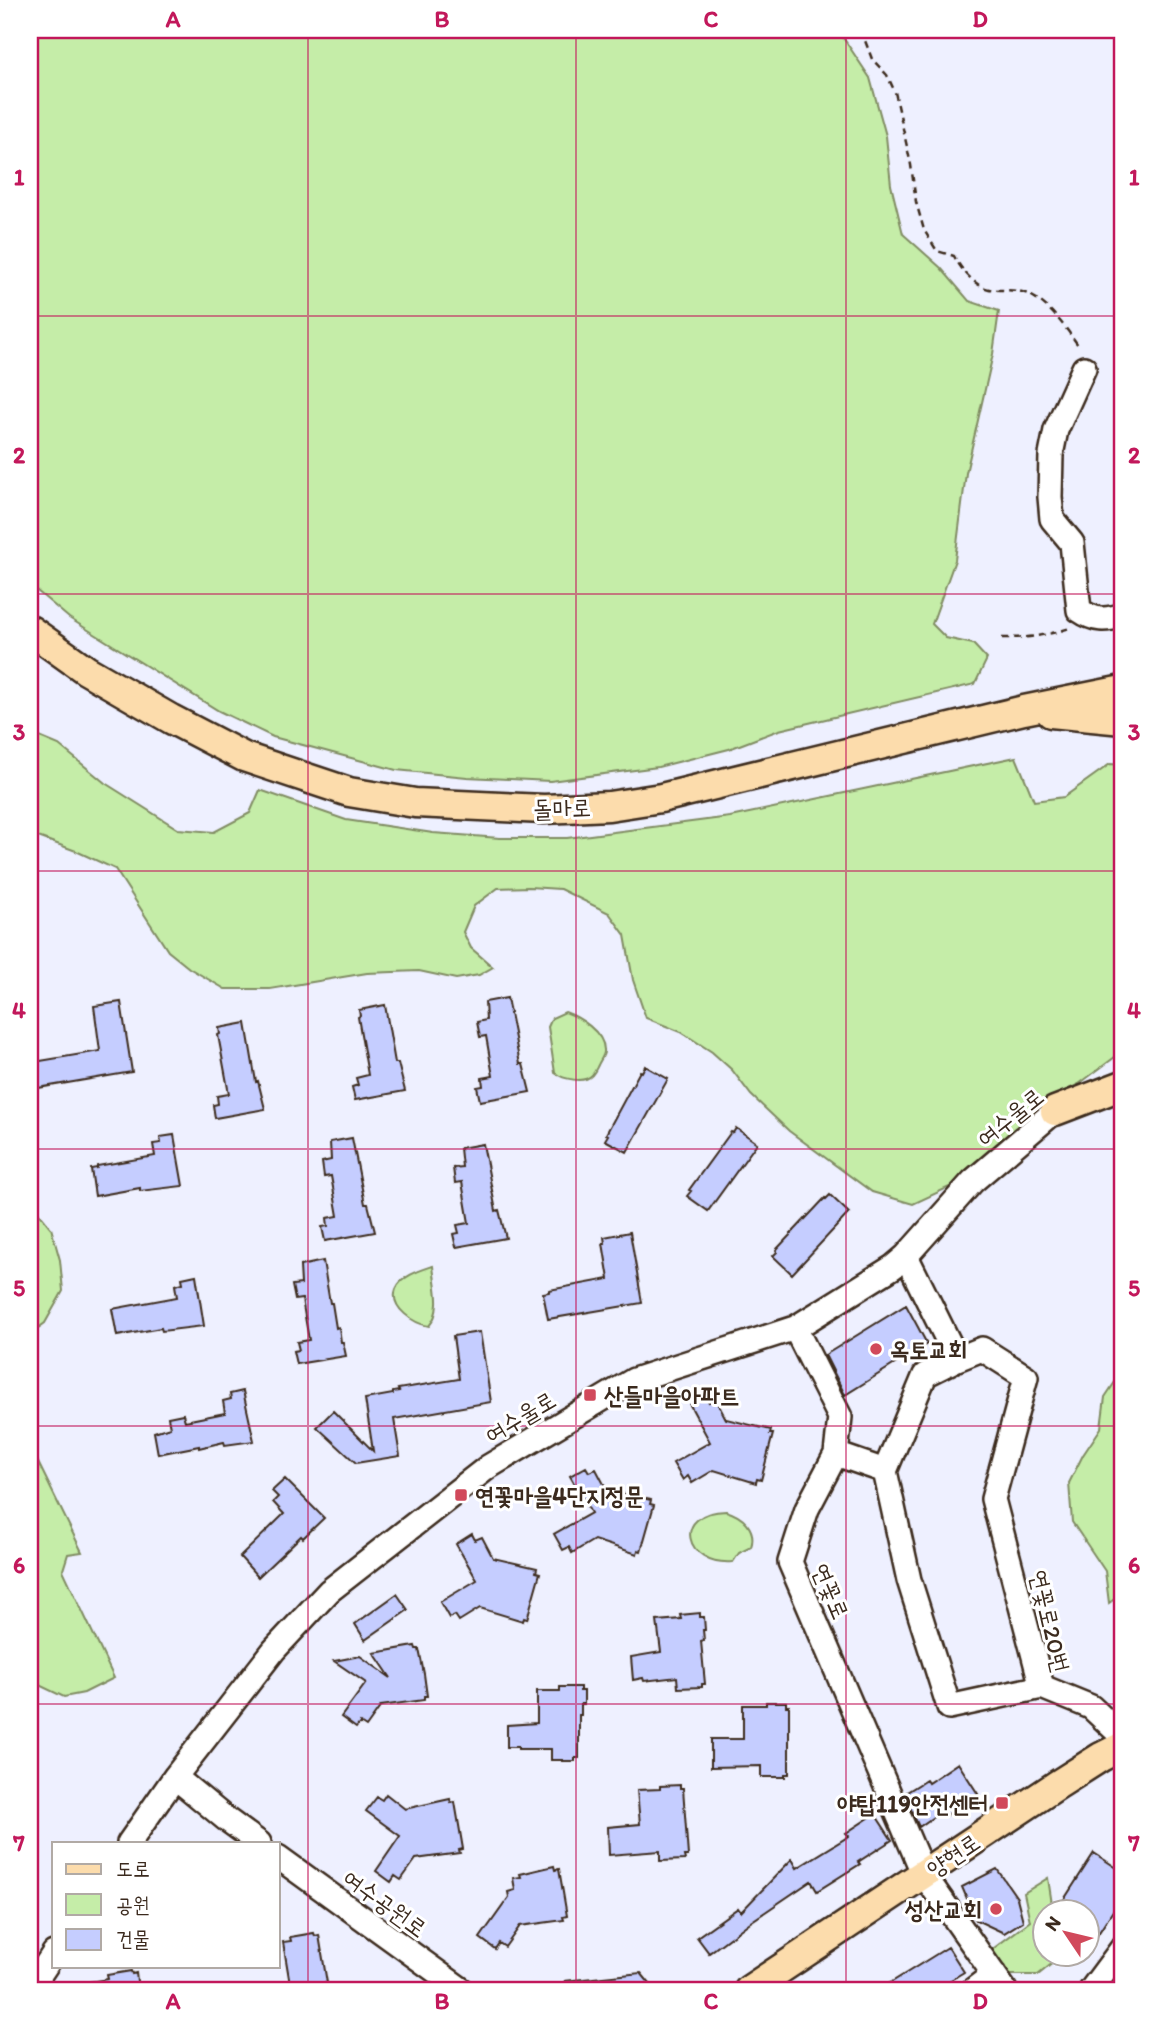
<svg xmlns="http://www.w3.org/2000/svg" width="1153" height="2020" font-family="Itim,'Poor Story',sans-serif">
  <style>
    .green { fill: #c5eda8; stroke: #808c63; stroke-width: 2 }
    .building { fill: #c5cdff; stroke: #3b2a1e; stroke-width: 2 }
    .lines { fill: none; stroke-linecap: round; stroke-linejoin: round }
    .minor-casing { stroke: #3b2a1e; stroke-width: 28 }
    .major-casing { stroke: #3b2a1e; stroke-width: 33 }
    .path { stroke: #3b2a1e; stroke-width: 2.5; stroke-dasharray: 7 5; stroke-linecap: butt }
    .minor { stroke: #fff; stroke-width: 23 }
    .major { stroke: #fcdcac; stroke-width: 28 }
    .grid { fill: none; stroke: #c2185b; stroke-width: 2; stroke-opacity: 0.55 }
    .poi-dot { fill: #d1495b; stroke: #fff; stroke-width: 2.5 }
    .labels { text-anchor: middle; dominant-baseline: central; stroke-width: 6; stroke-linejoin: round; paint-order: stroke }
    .street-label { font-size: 24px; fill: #3b2a1e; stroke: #fff }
    .poi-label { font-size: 24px; font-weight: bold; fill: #3b2a1e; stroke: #fff; text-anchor: start }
    .neatline { fill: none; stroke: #c2185b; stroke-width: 2.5 }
    .grid-label { font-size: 23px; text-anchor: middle; font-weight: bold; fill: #c2185b }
  </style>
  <rect width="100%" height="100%" fill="#eef0ff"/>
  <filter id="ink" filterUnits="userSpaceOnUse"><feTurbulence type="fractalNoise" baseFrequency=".0143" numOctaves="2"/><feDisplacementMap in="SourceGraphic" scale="14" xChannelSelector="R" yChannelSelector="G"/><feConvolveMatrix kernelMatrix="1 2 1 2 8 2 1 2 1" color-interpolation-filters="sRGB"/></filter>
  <g filter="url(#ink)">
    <path class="green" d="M30,30H838L870,78L886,136L891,185L903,234L941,268L969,301L999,311L993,354L966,473L955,560L932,624L946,638L973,644L987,659L975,684L779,730L729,749L658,767L550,781L467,777L396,770L273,737L219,711L69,618L30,585Z
      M30,733L59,745L105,783L178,829L214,832L250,813L260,790L346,820L433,833L500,838H567L730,817L1016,757L1034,801L1064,797L1110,764L1123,765V1051L1079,1084L1065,1091L1054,1100L1031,1116L956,1184L913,1204L872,1192L789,1131L751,1095L732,1070L712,1052L681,1032L646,1018L633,980L625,935L609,913L560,889L529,887L498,888L474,906L463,932L471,948L493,967L479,975L456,979L419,971L367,973L270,989H225L189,968L168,951L115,869L76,851L30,834Z
      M565,1012C579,1017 604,1032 604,1050C605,1055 600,1060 598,1065C596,1069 595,1072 592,1075C584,1084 563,1079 555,1073L548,1027L552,1018Z
      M30,1202L51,1228L60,1260L63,1291L45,1323L30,1334Z
      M433,1266C435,1286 443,1310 429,1326C415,1324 389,1308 396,1289C401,1276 421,1270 433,1266Z
      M1123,1370V1593L1109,1603L1105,1571L1072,1522L1069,1483L1083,1455L1101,1428L1105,1397Z
      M30,1446L82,1552L68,1554L63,1570L114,1678L84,1693L64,1697L41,1686L35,1674L30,1670Z
      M726,1511C743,1516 757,1529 751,1547L739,1553L733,1562C684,1566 671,1512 726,1511Z
      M1048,1878L1053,1911L1044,1912V1954H1059V1958L1038,1975H1005L990,1951L1030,1921L1024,1893Z"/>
    <path class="building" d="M507,998L520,1064H523L530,1092L480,1101L477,1087L483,1086L482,1078L493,1076L486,1036L480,1037L477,1022L486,1020L485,1002Z
      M121,1002L132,1072L38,1088L34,1062L100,1051L94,1006Z
      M385,1005L395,1063H398L405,1091L355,1100L352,1087L358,1085L356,1078L368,1075L358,1017L360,1016L359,1010Z
      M246,1023L256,1082L258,1081L265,1109L215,1118L213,1105L218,1104L217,1096L229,1094L218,1035L220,1034L219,1028Z
      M645,1066L668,1079L627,1152L605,1140L608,1135L606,1134L640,1071L642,1072Z
      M736,1128L757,1143L708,1211L687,1196L691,1191L689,1190L731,1132L733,1133Z
      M174,1135L183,1186L140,1191V1188L95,1196L91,1169L97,1168V1166L155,1156L153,1144L161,1143L160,1137Z
      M352,1138L365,1204H368L375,1232L325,1241L322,1227L328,1226L327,1218L338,1216L331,1176L324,1177L322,1162L331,1160L330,1142Z
      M483,1144L496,1211L499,1210L506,1238L456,1247L453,1234L459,1233L457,1225L469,1223L462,1182L455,1183L453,1168L462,1167L460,1148Z
      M830,1195L849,1213L792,1274L773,1256L777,1252L776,1250L825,1198L826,1199Z
      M630,1232L642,1303L548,1319L543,1293L549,1292V1290L609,1279L603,1243H605L604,1237Z
      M323,1261L330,1303H332L336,1328L339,1327L341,1342H343L346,1356L296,1364L293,1351L299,1350L297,1342L309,1340L302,1299L295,1300L292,1285L301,1284L300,1266Z
      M196,1275L204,1326L162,1331L161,1328L117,1336L112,1309L177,1297L175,1285L183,1283L182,1278Z
      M906,1305L927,1344L845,1395L825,1355Z
      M480,1332L491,1402L394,1419L400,1456L356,1463L317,1427L333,1411L373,1451L365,1399L393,1394V1392L399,1391L398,1389L459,1379L453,1336Z
      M243,1391L254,1441L225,1445L224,1442L199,1448V1446L158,1454L154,1432L170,1427L168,1417L183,1414L185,1421L225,1413L223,1401L231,1399L230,1394Z
      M705,1396L709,1402L715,1398L726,1419L771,1430L770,1434H773L761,1480L757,1479L756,1483L714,1470L692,1483L688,1476L683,1480L673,1463L710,1442L690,1405Z
      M586,1467L589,1472L596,1469L607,1490L651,1500L650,1504L654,1505L641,1551L638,1550L637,1554L594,1540L572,1553L569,1547L563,1550L554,1534L591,1513L570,1476Z
      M285,1479L324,1518L303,1538L301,1536L258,1577L240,1557L284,1514L273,1502L278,1497L272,1491Z
      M472,1534L475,1540L482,1537L493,1558L537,1568L536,1572L540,1573L527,1619L524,1618L523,1621L480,1608L459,1621L455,1615L449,1618L440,1602L477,1580L456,1544Z
      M397,1594L408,1610L365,1640L355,1624Z
      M700,1613V1617H704L705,1630H703L704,1640L701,1641L705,1684H702V1687L678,1688L677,1677L644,1681L643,1678L633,1680L631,1657L661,1652L657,1621L681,1619L680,1615Z
      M415,1646L416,1649H419L424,1674L427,1696H424V1700L381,1706L366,1727L360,1723L356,1728L341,1717L366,1683L334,1661L360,1656L391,1678L374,1653Z
      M560,1687H580V1691H584V1704H581V1715H579V1758H575V1761H562V1760H551V1749H518V1747H507V1725L537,1723V1691H560Z
      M766,1702H786V1706H789V1774H785V1777H761V1766L711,1767V1739H743V1705H766Z
      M958,1763L978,1794L945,1816L942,1811L919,1827L904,1794L926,1780L928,1783Z
      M680,1785V1788H683L688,1856H684L685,1860L660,1861V1851L609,1855L608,1827L640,1824L637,1790L660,1789V1786Z
      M386,1794L405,1809L450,1799L451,1803L455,1802L463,1849L459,1850L460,1853L416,1859L401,1880L395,1876L391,1882L376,1871L400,1836L366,1811L377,1797L382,1800Z
      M875,1814L892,1840L858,1862L860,1864L817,1891L811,1881L749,1923L709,1953L697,1937L738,1908L741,1912L792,1859L797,1868L849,1836L846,1833Z
      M1094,1853L1123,1872V1895L1087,1951V1912H1056Z
      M554,1866L555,1870L559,1869L567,1916L563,1917L564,1920L520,1926L505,1947L499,1943L495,1949L480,1938L509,1897L508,1892L515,1890L513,1878L521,1877L520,1874Z
      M997,1869L1017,1898L1023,1921L1004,1933L976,1920L962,1887Z
      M314,1933L315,1936L319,1935L327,1983L319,1984L320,1990H291L283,1942L291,1941L290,1937Z
      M948,1947L964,1972L934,1990H879Z
      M131,1971L132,1974L136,1973L138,1990H83L82,1983L108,1979L107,1975Z
      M641,1973L655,1990H566L565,1981Z"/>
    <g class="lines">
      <defs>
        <path id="minor" d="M1084,368L1056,430L1051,455L1050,497L1052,519L1072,543L1079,610C1095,621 1105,621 1123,615
          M795,1328L840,1417L836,1454L807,1509L790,1562L924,1875L1005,1990
          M836,1454L885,1471L909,1580L949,1707L1042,1687L993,1499L1026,1377L982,1349L957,1359L906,1256
          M885,1471L925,1375L957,1359
          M1042,1687L1091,1707L1123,1737
          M175,1777L226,1819L259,1843
          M129,1843L175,1777L274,1650L329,1591L488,1467L634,1380L795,1328L893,1267L906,1256L973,1181L1055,1111L1071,1103
          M278,1857L462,1990
          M30,1989L54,1953
          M973,1990L994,1974
          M1091,1990L1123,1947"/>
        <path id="major" d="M30,630L86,670L171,719L244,757L349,792L415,803L544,809L609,806L661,798L1024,710L1123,690
          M1051,713L1123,720
          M1055,1111L1123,1085
          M749,1990L1057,1785L1101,1757L1123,1746"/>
      </defs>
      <use href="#minor" class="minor-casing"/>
      <use href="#major" class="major-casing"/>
      <path class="path" d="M861,30L872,59L887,75L895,92L911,165L916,202L924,230L937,251L954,256C961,269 974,286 989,289C1000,291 1011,289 1022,292C1045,298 1067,329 1080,348
        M1098,36L1123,35
        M1002,638C1027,638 1046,636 1070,628"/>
      <use href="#minor" class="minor"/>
      <use href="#major" class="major"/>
    </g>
  </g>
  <path class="grid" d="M308,30V1990M576,30V1990M846,30V1990M30,316H1123M30,594H1123M30,871H1123M30,1149H1123M30,1426H1123M30,1704H1123"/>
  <g class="poi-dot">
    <circle cx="876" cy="1349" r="7"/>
    <rect x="583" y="1388" width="14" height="14" rx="3.5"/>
    <rect x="454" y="1488" width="14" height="14" rx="3.5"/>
    <rect x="995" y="1796" width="14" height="14" rx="3.5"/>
    <circle cx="996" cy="1909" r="7"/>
  </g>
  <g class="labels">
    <g class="street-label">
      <text transform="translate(562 808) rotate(-2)">돌마로</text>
      <text transform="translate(1010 1117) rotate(-39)">여수울로</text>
      <text transform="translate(520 1417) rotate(-31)">여수울로</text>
      <text transform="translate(831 1591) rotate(67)">연꽃로</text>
      <text transform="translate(1050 1621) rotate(77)">연꽃로20번</text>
      <text transform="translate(953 1855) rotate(-34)">양현로</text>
      <text transform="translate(385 1903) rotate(36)">여수공원로</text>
    </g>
    <g class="poi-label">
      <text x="890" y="1349">옥토교회</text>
      <text x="604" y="1395">산들마을아파트</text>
      <text x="475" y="1495">연꽃마을4단지정문</text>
      <text x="988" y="1803" text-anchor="end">야탑119안전센터</text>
      <text x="982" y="1909" text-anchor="end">성산교회</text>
    </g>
  </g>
  <rect width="1153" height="2020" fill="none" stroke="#fff" stroke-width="77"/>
  <rect x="52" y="1842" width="228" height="126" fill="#ffffff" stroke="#b1aaa5" stroke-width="2"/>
  <rect x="66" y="1864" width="35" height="10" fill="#fcdcac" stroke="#b1aaa5" stroke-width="2"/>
  <text x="116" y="1876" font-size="21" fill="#3b2a1e">도로</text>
  <rect x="66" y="1894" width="35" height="21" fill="#c5eda8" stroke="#b1aaa5" stroke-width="2"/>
  <text x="116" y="1912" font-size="21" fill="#3b2a1e">공원</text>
  <rect x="66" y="1929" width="35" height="21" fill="#c5cdff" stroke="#b1aaa5" stroke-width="2"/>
  <text x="116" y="1946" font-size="21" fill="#3b2a1e">건물</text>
  <g transform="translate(1066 1933) rotate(305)"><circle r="33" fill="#ffffff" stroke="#b1aaa5" stroke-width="2"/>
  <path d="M0-5L12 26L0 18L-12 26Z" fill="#d1495b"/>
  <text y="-10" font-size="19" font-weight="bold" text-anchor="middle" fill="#3b2a1e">N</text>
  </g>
  <rect x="38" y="38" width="1076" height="1944" class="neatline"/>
  <g class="grid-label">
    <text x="173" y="27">A</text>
    <text x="442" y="27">B</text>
    <text x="711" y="27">C</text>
    <text x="980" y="27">D</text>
    <text x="19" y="185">1</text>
    <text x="1134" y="185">1</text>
    <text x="19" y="463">2</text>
    <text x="1134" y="463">2</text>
    <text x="19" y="740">3</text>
    <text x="1134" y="740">3</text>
    <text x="19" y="1018">4</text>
    <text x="1134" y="1018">4</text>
    <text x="19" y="1296">5</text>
    <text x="1134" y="1296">5</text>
    <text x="19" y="1573">6</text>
    <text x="1134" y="1573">6</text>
    <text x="19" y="1851">7</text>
    <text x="1134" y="1851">7</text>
    <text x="173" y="2009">A</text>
    <text x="442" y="2009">B</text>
    <text x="711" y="2009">C</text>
    <text x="980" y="2009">D</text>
  </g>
</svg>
